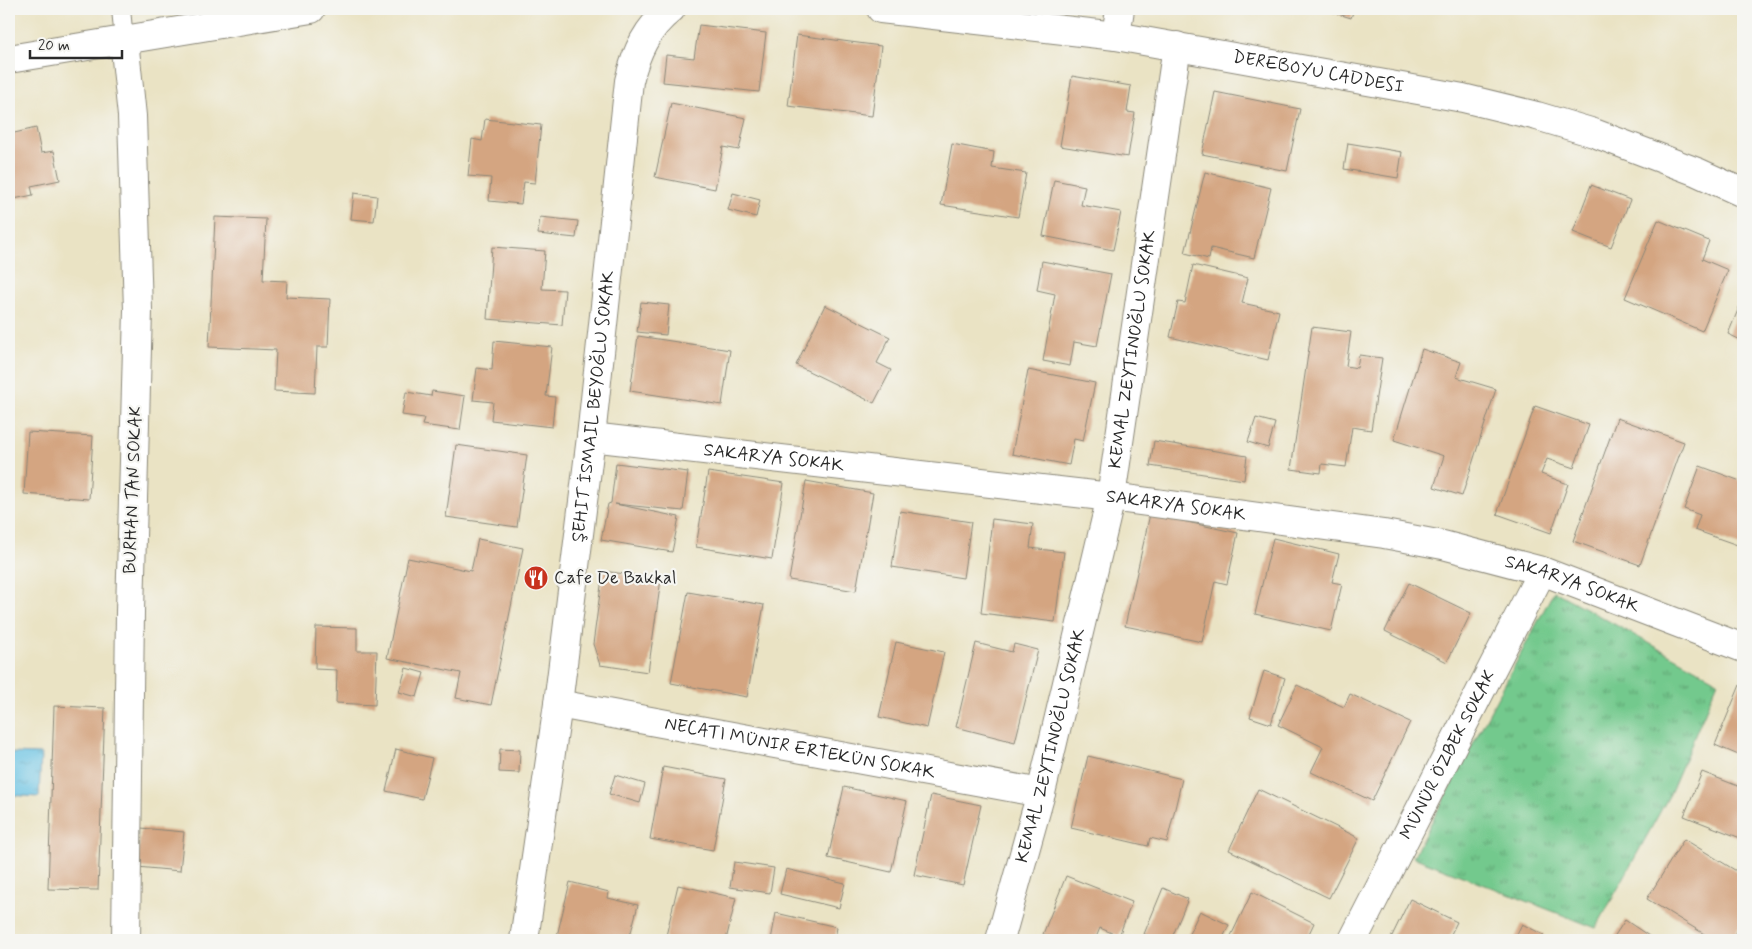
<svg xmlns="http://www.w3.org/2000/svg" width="1752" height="949" font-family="Mynerve,sans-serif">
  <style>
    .grass { fill: url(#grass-tufts); stroke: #4f7a5c }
    .water { fill: url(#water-ripples); stroke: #487687 }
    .building { fill: #d4a581 }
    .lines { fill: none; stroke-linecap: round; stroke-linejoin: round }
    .service-casing { stroke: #8a8778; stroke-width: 20 }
    .minor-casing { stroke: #8a8778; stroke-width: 30 }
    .service { stroke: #fff; stroke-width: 18 }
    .minor { stroke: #fff; stroke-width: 28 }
    .labels { text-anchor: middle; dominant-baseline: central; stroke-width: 4.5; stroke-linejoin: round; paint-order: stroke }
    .street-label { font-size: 18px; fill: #2b2b2b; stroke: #f6f6f2 }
    .poi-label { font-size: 18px; fill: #2b2b2b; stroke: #f6f6f2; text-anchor: start }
  </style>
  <defs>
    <pattern id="grass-tufts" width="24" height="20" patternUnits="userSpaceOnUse" patternTransform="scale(1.25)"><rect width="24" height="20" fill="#73c98d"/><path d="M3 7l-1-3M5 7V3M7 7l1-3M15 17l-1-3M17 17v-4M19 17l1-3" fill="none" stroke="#5fa373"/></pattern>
    <pattern id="water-ripples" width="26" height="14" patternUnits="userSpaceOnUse" patternTransform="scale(1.25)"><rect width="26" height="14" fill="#65c1e3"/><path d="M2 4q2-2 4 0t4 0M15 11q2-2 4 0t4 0" fill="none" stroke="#539db8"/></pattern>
  </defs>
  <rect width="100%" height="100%" fill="#f6f6f2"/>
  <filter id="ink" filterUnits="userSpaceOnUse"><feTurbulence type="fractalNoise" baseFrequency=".02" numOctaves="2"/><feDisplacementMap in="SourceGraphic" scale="10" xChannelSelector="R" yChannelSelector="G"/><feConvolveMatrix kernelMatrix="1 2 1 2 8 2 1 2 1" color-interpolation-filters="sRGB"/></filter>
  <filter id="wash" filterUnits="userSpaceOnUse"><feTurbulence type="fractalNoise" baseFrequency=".0096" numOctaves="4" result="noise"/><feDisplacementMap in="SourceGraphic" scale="20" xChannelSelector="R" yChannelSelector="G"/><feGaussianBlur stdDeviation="1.12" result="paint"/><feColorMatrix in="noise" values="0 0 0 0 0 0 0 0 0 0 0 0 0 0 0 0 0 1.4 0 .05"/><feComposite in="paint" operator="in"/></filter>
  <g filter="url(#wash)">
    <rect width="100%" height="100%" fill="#eae3c4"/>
    <path class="grass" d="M1554,591L1718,681L1670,794L1596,928L1413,857Z"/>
    <path class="water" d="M9,753L41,754L39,797L9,795Z"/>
    <g id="blocks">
      <path class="building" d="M1192,9H1216L1215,14Z
        M1322,9H1354L1351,18Z
        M699,25L766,33L759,92L663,82L666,55L694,58Z
        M797,35L881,46L872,116L788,106Z
        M1072,76L1131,86L1127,112L1135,113L1128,157L1060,146Z
        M1215,92L1300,109L1287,171L1202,154Z
        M671,103L746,118L739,150L723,147L715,189L655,177Z
        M485,119L541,125L535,183L524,182L521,204L489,201L491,178L468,176L472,139L482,141Z
        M36,128L41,153L54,151L60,180L31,186L33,195L9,200V148L13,147L10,134Z
        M1348,143L1402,152L1398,178L1344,169Z
        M952,144L994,152L992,168L1026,173L1018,217L941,205Z
        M1205,172L1271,188L1254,258L1211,248L1209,259L1185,253Z
        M1054,180L1085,186L1081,205L1121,212L1113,250L1043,236Z
        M1591,185L1630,200L1611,247L1573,232Z
        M354,193L377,196L374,221L351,219Z
        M733,193L760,200L756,217L728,210Z
        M215,217L266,219L263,280L287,281L286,297L330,299L328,347H317L315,393L274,391L276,350L209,347Z
        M540,217L578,221L576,238L538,234Z
        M1658,220L1709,241L1702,259L1728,270L1702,331L1625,298Z
        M492,247L545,251L542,289L565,290L562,325L487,319Z
        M1042,261L1111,274L1097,346L1074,342L1070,366L1043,361L1055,294L1037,290Z
        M1193,265L1248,278L1242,303L1279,311L1268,360L1170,337L1178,302L1185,303Z
        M1743,298V341L1728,334Z
        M641,302L669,305L666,335L637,332Z
        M825,305L890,337L877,363L891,370L874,403L796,365Z
        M1312,327L1351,332L1346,366L1357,368L1359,355L1382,358L1371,430L1352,427L1346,467L1322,464L1321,473L1291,469Z
        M638,336L730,350L722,405L630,391Z
        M494,341L552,347L546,396L555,397L552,427L491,420L493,402L473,400L477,368L492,370Z
        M1422,349L1461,362L1456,377L1496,389L1462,496L1434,487L1444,456L1394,440Z
        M1028,370L1095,383L1083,441L1074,439L1069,465L1012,454Z
        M432,391L465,396L460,430L422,425L424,418L402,415L406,392L431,396Z
        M1535,406L1589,425L1574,468L1547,459L1541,474L1568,484L1551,533L1497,514Z
        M1256,418L1275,423L1268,448L1248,442Z
        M1617,418L1684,442L1640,565L1573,541Z
        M28,432L93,436L89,499L24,494Z
        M1154,441L1247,456L1244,480L1150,466Z
        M456,445L527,455L517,527L446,517Z
        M616,463L688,472L683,511L615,504L679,517L672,552L601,540L608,504L611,503Z
        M1700,466L1743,482V547L1695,530L1700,515L1684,509Z
        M708,472L784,483L772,559L696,547Z
        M806,481L873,493L856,591L789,580Z
        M900,511L971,522L963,578L892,567Z
        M1150,514L1238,533L1227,584L1215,581L1202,642L1125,626Z
        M992,519L1033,524L1030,548L1064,552L1055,622L981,613Z
        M1273,538L1339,554L1332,582L1342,584L1331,631L1255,614Z
        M478,539L523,548L491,705L456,698L461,673L387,658L408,558L471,571Z
        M603,571L661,579L648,672L600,665L593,644Z
        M1409,583L1471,613L1447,662L1385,631Z
        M688,592L764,605L747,697L671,683Z
        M316,627L357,628V651H377L375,705L336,703L337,670L315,669Z
        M896,642L944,652L927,728L879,717Z
        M976,643L1012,652L1014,644L1038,650L1015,742L956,727Z
        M406,668L424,673L417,697L399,692Z
        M1264,671L1285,678L1271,724L1250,717Z
        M1297,685L1344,707L1350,694L1410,722L1372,801L1311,772L1323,747L1278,725Z
        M1740,685L1743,687V757L1715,745Z
        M54,706L105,708L98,890L48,889Z
        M396,749L432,758L422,799L386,791Z
        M500,749L520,750L519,773L499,772Z
        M1088,756L1182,779L1167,842L1150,838L1148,846L1071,828Z
        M663,767L726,779L713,850L650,839Z
        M1702,772L1743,788V839L1684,816Z
        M615,775L645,784L640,803L609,794Z
        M844,787L907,801L891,872L828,858Z
        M1258,789L1359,838L1329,898L1229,850Z
        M931,795L981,805L963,885L914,875Z
        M141,828L184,832L180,871L137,867Z
        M1684,839L1743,875V920L1731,940H1714L1647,899Z
        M734,862L774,868L770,893L730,887Z
        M786,869L845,883L839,908L780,894Z
        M1066,876L1132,902L1119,936L1100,928L1095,940H1059L1043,934Z
        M570,882L609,892L608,898L638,905L629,940H556Z
        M678,885L736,898L726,940H665Z
        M1163,888L1188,899L1171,940H1159L1144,934Z
        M1252,892L1314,923L1306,940H1229Z
        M1410,899L1457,922L1448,940H1390Z
        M1200,911L1229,925L1222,940H1186Z
        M776,913L837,927L835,940H771Z
        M1625,920L1655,940H1612Z
        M1522,924L1544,935L1541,940H1514Z"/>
    </g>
  </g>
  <g filter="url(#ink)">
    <use href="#blocks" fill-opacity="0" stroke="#8a8778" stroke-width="1"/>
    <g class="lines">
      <defs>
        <path id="service" d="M121,9L124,40"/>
        <g id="minor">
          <path id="s1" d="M881,9L1116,36L1463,98L1537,116L1594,133L1697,172L1743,193"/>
          <path d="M1116,36L1120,9"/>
          <path d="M124,40L132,116L138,310L130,612L126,940"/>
          <path d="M9,59L311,9"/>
          <path id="s2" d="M591,437L1111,497L1384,534L1443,545L1542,571L1743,648"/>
          <path id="s3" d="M558,704L1041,793"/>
          <path id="s4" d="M524,940L558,704L591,437L629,81C636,52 647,28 671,9"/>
          <path id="s5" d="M1000,940L1041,793L1111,497L1177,46"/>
          <path id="s6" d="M1353,940L1542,571"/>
        </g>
      </defs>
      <use href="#service" class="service-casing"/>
      <use href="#minor" class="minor-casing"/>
      <use href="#service" class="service"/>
      <use href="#minor" class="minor"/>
    </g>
  </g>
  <defs>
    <symbol id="restaurant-disc" viewBox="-11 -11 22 22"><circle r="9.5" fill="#c8321e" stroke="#f6f6f2"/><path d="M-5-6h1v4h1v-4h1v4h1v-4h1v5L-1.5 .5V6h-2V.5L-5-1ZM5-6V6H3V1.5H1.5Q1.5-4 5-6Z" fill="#fff"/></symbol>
  </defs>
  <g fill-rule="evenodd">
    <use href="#restaurant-disc" x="522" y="564" width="28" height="28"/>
  </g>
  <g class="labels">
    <g class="street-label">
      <text stroke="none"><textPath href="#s1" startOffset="442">DEREBOYU CADDESI</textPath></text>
      <text stroke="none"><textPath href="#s5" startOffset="606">KEMAL ZEYTINOĞLU SOKAK</textPath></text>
      <text stroke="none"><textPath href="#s4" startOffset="538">ŞEHIT İSMAIL BEYOĞLU SOKAK</textPath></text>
      <text stroke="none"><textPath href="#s2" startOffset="184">SAKARYA SOKAK</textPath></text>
      <text transform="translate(133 490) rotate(-88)">BURHAN TAN SOKAK</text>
      <text stroke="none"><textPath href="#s2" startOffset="589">SAKARYA SOKAK</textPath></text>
      <text stroke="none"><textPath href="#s2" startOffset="994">SAKARYA SOKAK</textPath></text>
      <text stroke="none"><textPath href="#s5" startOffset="201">KEMAL ZEYTINOĞLU SOKAK</textPath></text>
      <text stroke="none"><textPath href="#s3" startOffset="246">NECATI MÜNIR ERTEKÜN SOKAK</textPath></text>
      <text stroke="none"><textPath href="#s6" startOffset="208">MÜNÜR ÖZBEK SOKAK</textPath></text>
    </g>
    <g class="poi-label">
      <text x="554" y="578">Cafe De Bakkal</text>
    </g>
  </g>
  <rect width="1752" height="949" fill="none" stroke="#f6f6f2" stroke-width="30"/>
  <path d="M30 50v8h92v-8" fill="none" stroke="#2b2b2b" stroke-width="2.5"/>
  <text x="38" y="50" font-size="15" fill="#2b2b2b" stroke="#f6f6f2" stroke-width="4" paint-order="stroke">20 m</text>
</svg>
